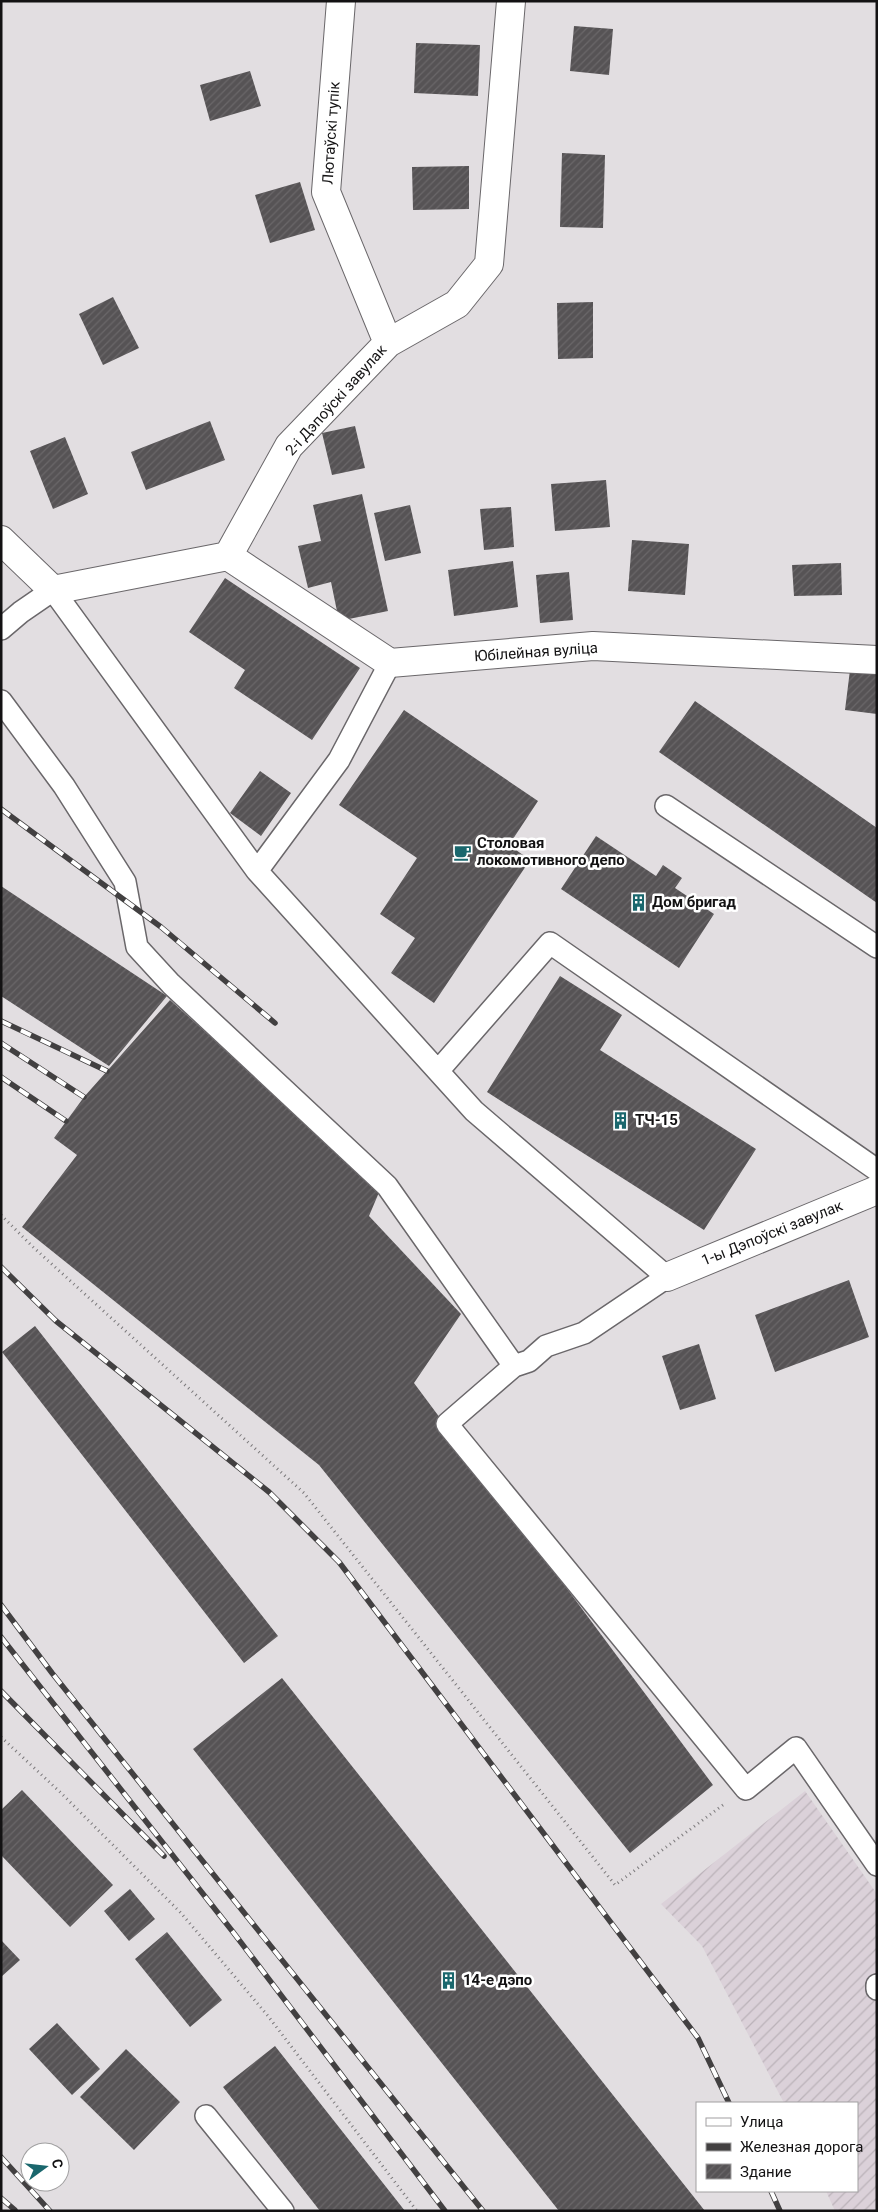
<svg xmlns="http://www.w3.org/2000/svg" width="878" height="2212" font-family="Roboto,sans-serif">
  <style>
    .industrial { fill: url(#industrial-furrows) }
    .building { fill: url(#building-hatch) }
    .lines { fill: none; stroke-linecap: round; stroke-linejoin: round }
    .lane-casing { stroke: #6a676a; stroke-width: 24 }
    .street-casing { stroke: #6a676a; stroke-width: 30 }
    .path { stroke: #7b797b; stroke-width: 3; stroke-dasharray: 1 4; stroke-linecap: butt }
    .lane { stroke: #fff; stroke-width: 21 }
    .street { stroke: #fff; stroke-width: 28 }
    .rail-casing { stroke: #424041; stroke-width: 5.5 }
    .rail { stroke: #fff; stroke-width: 4; stroke-dasharray: 11; stroke-linecap: butt }
    .labels { text-anchor: middle; dominant-baseline: central; stroke-width: 5; stroke-linejoin: round; paint-order: stroke }
    .street-label { font-size: 15px; fill: #131213; stroke: #fff }
    .poi-label { font-size: 15px; font-weight: bold; fill: #131213; stroke: #fff; text-anchor: start }
  </style>
  <defs>
    <pattern id="industrial-furrows" width="10" height="10" patternUnits="userSpaceOnUse" patternTransform="scale(1.25)"><rect width="10" height="10" fill="#dbd1d9"/><path d="M-1 1l2-2M0 10L10 0M9 11l2-2" fill="none" stroke="#bbb2b9"/></pattern>
    <pattern id="building-hatch" width="6" height="6" patternUnits="userSpaceOnUse" patternTransform="scale(1.25)"><rect width="6" height="6" fill="#565355"/><path d="M-1 1l2-2M0 6l6-6M5 7l2-2" fill="none" stroke="#6a6769"/></pattern>
  </defs>
  <rect width="100%" height="100%" fill="#e2dee1"/>
  <path class="industrial" d="M805,1791L877,1894V2211H835L826,2191H857V2103H784L702,1946L661,1904Z"/>
  <path class="building" d="M574,26L613,29L609,75L570,71Z
    M416,43L480,45L478,96L414,93Z
    M250,71L261,106L210,121L200,85Z
    M562,153L605,155L603,228L560,227Z
    M469,166V209L413,210L412,167Z
    M300,182L315,230L270,243L255,195Z
    M113,297L139,348L103,365L79,314Z
    M593,302V358L558,359L557,303Z
    M210,421L225,460L146,490L131,452Z
    M355,426L365,468L332,475L322,433Z
    M65,437L88,494L53,509L30,451Z
    M606,480L610,527L555,531L551,484Z
    M362,494L388,611L339,621L331,582L308,588L298,546L321,541L313,505Z
    M410,505L421,553L385,561L374,513Z
    M511,507L514,547L484,550L480,509Z
    M632,540L689,544L685,595L628,591Z
    M513,561L518,607L454,616L448,570Z
    M841,563L842,595L794,596L792,565Z
    M569,572L573,620L540,623L536,575Z
    M225,578L360,668L312,740L234,688L245,670L189,632Z
    M850,670L877,673V714L845,710Z
    M695,701L877,828V903L659,752Z
    M404,710L538,801L509,845L530,860L434,1003L391,973L415,938L380,914L417,858L339,805Z
    M260,771L291,793L261,836L230,813Z
    M596,836L656,876L663,865L682,878L675,888L714,914L679,968L561,889Z
    M1,886L167,996L109,1066L1,996Z
    M560,976L622,1015L600,1050L756,1149L704,1230L487,1092Z
    M170,1000L380,1190L369,1216L461,1314L414,1383L713,1785L630,1853L319,1465L22,1227L77,1155L54,1138L84,1097Z
    M849,1280L869,1337L775,1372L755,1315Z
    M35,1326L278,1636L244,1663L2,1352Z
    M699,1344L716,1399L680,1410L662,1356Z
    M282,1678L705,2211H559L193,1749Z
    M22,1790L113,1885L70,1927L1,1855V1810Z
    M130,1889L155,1919L129,1941L104,1911Z
    M167,1932L222,2000L190,2027L135,1959Z
    M1,1940L20,1960L1,1977Z
    M57,2023L100,2069L72,2095L29,2049Z
    M275,2046L405,2211H320L223,2087Z
    M126,2049L180,2102L134,2150L80,2097Z"/>
  <g class="lines">
    <defs>
      <path id="lane" d="M1,629L21,612L53,590L257,871
        M390,663L339,760L257,871L474,1111L667,1277L584,1333L546,1346L529,1361L514,1366L447,1424L746,1789L796,1748L877,1865
        M1,701L64,786L125,882L137,947L171,984L387,1186L514,1366
        M666,806L877,947
        M438,1071L550,943L877,1170
        M877,1985V1989
        M206,2116L283,2211"/>
      <path id="street" d="M341,1L326,192L388,343
        M1,540L53,590L228,556L289,446L388,343L457,304L489,264L511,1
        M228,556L390,663L593,646L877,660
        M667,1277L877,1190"/>
    </defs>
    <use href="#lane" class="lane-casing"/>
    <use href="#street" class="street-casing"/>
    <path class="path" d="M1,1215L33,1247L304,1493L615,1885L723,1805
      M1,1737L60,1792L181,1913L268,2016L417,2211"/>
    <use href="#lane" class="lane"/>
    <use href="#street" class="street"/>
    <defs>
      <path id="rail" d="M1,809L161,927L275,1023
        M1,1021L107,1071
        M1,1043L84,1097
        M1,1077L66,1121
        M1,1267L56,1321L269,1492L339,1562L698,2038L729,2103
        M1,1605L52,1673L483,2211
        M1,1637L233,1932L445,2211
        M1,1691L164,1856
        M1,2157L50,2211
        M771,2191L780,2211
        M1,2198L15,2210"/>
    </defs>
    <use href="#rail" class="rail-casing"/>
    <use href="#rail" class="rail"/>
  </g>
  <defs>
    <symbol id="cafe-bare" viewBox="-9 -9 18 18"><path d="M-5.5-4.5H6V0H3Q3 3.5 0 3.5H-2.5Q-5.5 3.5-5.5 0ZM3-3.2v2h1.7v-2ZM-6 4.5H4V6H-6Z" fill="#1a676d" stroke="#fff" stroke-width="2.5" paint-order="stroke"/></symbol>
    <symbol id="building-bare" viewBox="-9 -9 18 18"><path d="M-4-6H4V6H1V3H-1V6H-4ZM-2.5-4.3h1.7v1.8h-1.7ZM.8-4.3h1.7v1.8H.8ZM-2.5-1h1.7V.8h-1.7ZM.8-1h1.7V.8H.8Z" fill="#1a676d" stroke="#fff" stroke-width="2.5" paint-order="stroke"/></symbol>
  </defs>
  <g fill-rule="evenodd">
    <use href="#cafe-bare" x="450" y="840" width="25" height="25"/>
    <use href="#building-bare" x="626" y="890" width="25" height="25"/>
    <use href="#building-bare" x="608" y="1108" width="25" height="25"/>
    <use href="#building-bare" x="436" y="1968" width="25" height="25"/>
  </g>
  <g class="labels">
    <g class="street-label">
      <text transform="translate(331 133) rotate(-86)">Лютаўскі тупік</text>
      <text transform="translate(336 400) rotate(-48)">2-і Дэпоўскі завулак</text>
      <text transform="translate(536 652) rotate(-4)">Юбілейная вуліца</text>
      <text transform="translate(772 1233) rotate(-22)">1-ы Дэпоўскі завулак</text>
    </g>
    <g class="poi-label">
      <text x="477" y="843">Столовая<tspan x="477" dy="17">локомотивного депо</tspan></text>
      <text x="652" y="902">Дом бригад</text>
      <text x="635" y="1120">ТЧ-15</text>
      <text x="463" y="1980">14-е дэпо</text>
    </g>
  </g>
  <rect width="878" height="2212" fill="none" stroke="#131213" stroke-width="5"/>
  <rect x="696" y="2102" width="162" height="90" fill="#ffffff" stroke="#a1a0a1"/>
  <rect x="706" y="2118" width="25" height="8" fill="#ffffff" stroke="#a1a0a1"/>
  <text x="740" y="2127" font-size="15" fill="#131213">Улица</text>
  <rect x="706" y="2143" width="25" height="8" fill="#424041" stroke="#a1a0a1"/>
  <text x="740" y="2152" font-size="15" fill="#131213">Железная дорога</text>
  <rect x="706" y="2164" width="25" height="15" fill="url(#building-hatch)" stroke="#a1a0a1"/>
  <text x="740" y="2177" font-size="15" fill="#131213">Здание</text>
  <g transform="translate(45 2167) rotate(75)"><circle r="24" fill="#ffffff" stroke="#a1a0a1"/>
  <path d="M0-4L9 19L0 12L-9 19Z" fill="#1a676d"/>
  <text y="-8" font-size="14" font-weight="bold" text-anchor="middle" fill="#131213">С</text>
  </g>
</svg>
